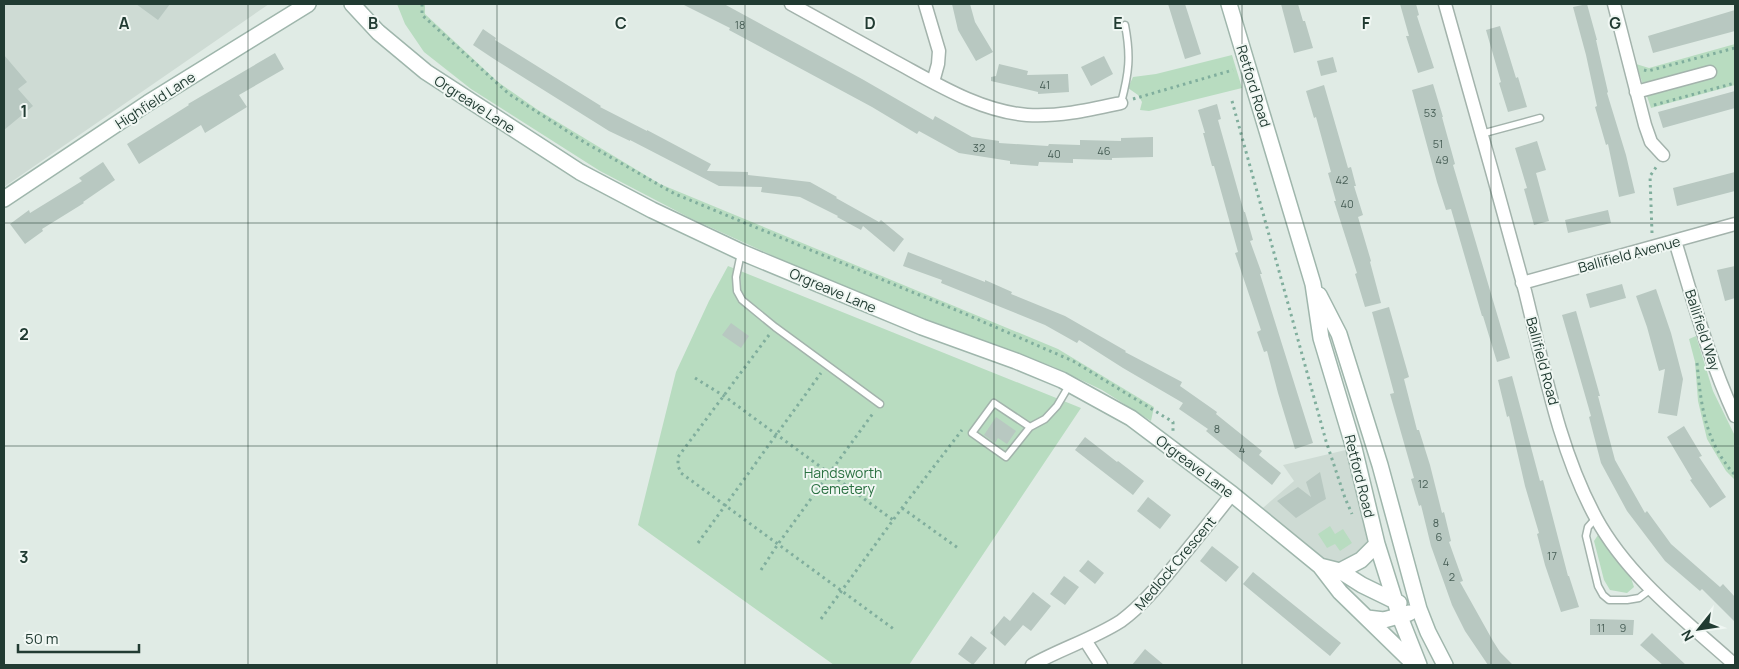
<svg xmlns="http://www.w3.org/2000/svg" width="1739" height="669" font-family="Manrope,sans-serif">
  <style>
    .built { fill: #cedbd4 }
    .green { fill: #b8dcc0 }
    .building { fill: #b8c8c1 }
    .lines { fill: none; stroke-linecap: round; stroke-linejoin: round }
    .lane-casing { stroke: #a3b3ac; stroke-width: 9 }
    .street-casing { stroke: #a3b3ac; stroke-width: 15 }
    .secondary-casing { stroke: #9fb6ac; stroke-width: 18 }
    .path { stroke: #80ae9d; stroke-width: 3; stroke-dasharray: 2.5 4; stroke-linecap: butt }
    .lane { stroke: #fff; stroke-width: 6 }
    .street { stroke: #fff; stroke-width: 12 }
    .secondary { stroke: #fff; stroke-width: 15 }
    .grid { fill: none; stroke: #213b32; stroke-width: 1; stroke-opacity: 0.55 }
    .labels { text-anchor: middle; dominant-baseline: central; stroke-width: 4; stroke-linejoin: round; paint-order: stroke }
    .number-label { font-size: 11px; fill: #475e56 }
    .street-label { font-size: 14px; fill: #213b32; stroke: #f0f7f3 }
    .park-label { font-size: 14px; fill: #2b7142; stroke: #f0f7f3 }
    .grid-label { font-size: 16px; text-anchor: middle; font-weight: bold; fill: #213b32; stroke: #f0f7f3; stroke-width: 4; stroke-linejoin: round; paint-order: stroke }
  </style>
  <rect width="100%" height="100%" fill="#e0ebe5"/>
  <path class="built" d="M4,4H269L4,187Z
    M1354,448L1377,544L1340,571L1256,514L1294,481L1283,465Z"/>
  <path class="green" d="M397,4H425V14L498,82L538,110L660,184L1058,349L1154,407L1151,421L1102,390L1054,367L917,316L791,264L690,218L600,171L471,89L424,52L405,24Z
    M1735,44V85L1651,108L1636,64L1649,68Z
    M1232,55L1242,88L1149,111L1140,110L1142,102L1138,95L1128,88L1133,77L1156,74Z
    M728,266L1081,408L909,665H834L638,525L676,372L709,301Z
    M1696,336L1713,391L1735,436V480L1726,471L1707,439L1698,401L1695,362L1689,339Z
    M1330,526L1335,534L1343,529L1352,543L1340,551L1335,544L1327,548L1318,534Z
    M1598,535L1631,578L1634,587L1627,593L1610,590L1604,580L1594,541Z"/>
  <path class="building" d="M136,4H170L158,20Z
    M682,4H724L862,79L933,120L935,116L972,137L999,141V143L1048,146L1049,144L1080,145V140L1121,141V138L1153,137V157L1112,158V160L1073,159V163L1039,162L1038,166L1010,164V161L959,153L919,131L917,134L872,107L729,30L730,28Z
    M952,4H970L975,22L993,52L976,61L958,30Z
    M1168,4H1185L1201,54L1185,59Z
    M1281,4H1298L1303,21H1305L1313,48L1294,53Z
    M1400,4H1416L1419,15L1417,16L1434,68L1418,73L1406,36H1409Z
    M1587,4L1597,40H1596L1608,92L1607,93L1626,155L1635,193L1619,197L1608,144L1606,145L1595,107L1597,106L1586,55L1573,7Z
    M1735,10V31L1653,53L1648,36Z
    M1500,26L1516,78L1518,77L1527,107L1508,112L1499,83L1501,82L1486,30Z
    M483,29L496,38L495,40L601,106L600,107L647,131V130L711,164L707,171L748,172V175L810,182L837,197L836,198L879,222L881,220L904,239L894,252L863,226L861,230L837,217L838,216L800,197L761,192L762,187L719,186L630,140V141L609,131L494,59L473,45Z
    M275,53L284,69L239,95L247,107L205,133L201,125L139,164L127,144L189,105L188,104Z
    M4,55L27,82L18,89L33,106L4,130Z
    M1104,56L1113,74L1091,86L1081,67Z
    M1333,57L1337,72L1321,76L1317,61Z
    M999,64L1028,71L1027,75L1068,74L1069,92L1038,94V92L991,81V77L996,76Z
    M1433,84L1443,117H1442L1455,164L1453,165L1510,358L1497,362L1483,316H1482L1451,209L1446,210L1437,182L1412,90Z
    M1324,85L1348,168L1351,167L1356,186H1354L1363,215L1358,217L1371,261L1370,262L1381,303L1365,307L1355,274L1357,273L1334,201H1336L1328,173L1331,172L1316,117L1314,118L1306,91Z
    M1735,91V108L1663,128L1658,112Z
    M1217,104L1221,119L1218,120L1244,212H1245L1253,240L1250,241L1262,274H1260L1313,443L1295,449L1278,393L1267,351L1264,352L1257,332L1261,330L1235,253L1238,252L1214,166H1212L1203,133H1205L1198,110Z
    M1537,141L1546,170L1536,173L1549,221L1534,225L1524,189L1527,188L1515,148Z
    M103,162L115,180L83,202L84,203L42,229L43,231L25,244L10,224L29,210L30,213L82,181L79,178Z
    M1735,172V191L1677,206L1673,188Z
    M1608,210L1611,223L1568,233L1565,220Z
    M908,252L985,282V280L1012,292L1011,294L1065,316L1126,351L1125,352L1182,382L1180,386L1217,412L1216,414L1262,451L1259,455L1281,473L1272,485L1206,431L1208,429L1179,409L1183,403L1123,368L1079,340L1077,343L1045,325L941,283L942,280L903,266Z
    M1735,266V298L1725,301L1717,270Z
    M1622,284L1626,298L1590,308L1586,294Z
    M1656,289L1671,333L1683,379L1677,416L1658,413L1665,369L1659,371L1647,327L1636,296Z
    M1389,307L1409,377L1404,379L1417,430H1419L1430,465L1442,513L1444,512L1451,541L1449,542L1463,581L1460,582L1493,641L1500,652L1513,665H1488L1465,631L1452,605L1431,546L1421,505L1419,506L1415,493L1411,479L1414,478L1390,394L1394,393L1372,312Z
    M1576,311L1600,396H1598L1615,460L1645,513L1647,511L1671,544L1720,587L1723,584L1735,597V622L1702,589L1700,591L1665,561L1627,511L1601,463L1589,417L1591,416L1562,315Z
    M731,323L749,336L741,348L722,335Z
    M1512,376L1540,481L1543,480L1568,576H1569L1579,607L1561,612L1545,565L1537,534L1539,533L1525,486L1509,416L1507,417L1498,380Z
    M996,417L1016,431L1007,444L998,438L995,443L984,435Z
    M1684,426L1702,456L1699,457L1726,497L1710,508L1690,480L1692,479L1667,437Z
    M1085,437L1117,462L1118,461L1144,481L1133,495L1075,450Z
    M1320,472L1326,499L1319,503L1296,518L1277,501L1298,487L1311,497L1306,482Z
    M1148,497L1171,515L1160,529L1137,511Z
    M1212,546L1239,567L1226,582L1200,561Z
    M1088,560L1104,573L1095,584L1079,571Z
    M1253,572L1341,643L1330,656L1243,584Z
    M1064,576L1079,587L1065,605L1050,594Z
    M1033,592L1051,606L1031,631L1023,625L1005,646L990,633L1004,616L1010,621Z
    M1590,619L1634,620L1633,635H1590Z
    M1652,633L1656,637L1686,665H1663L1640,645Z
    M971,636L987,648L973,665L958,654Z
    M1145,649L1164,665H1132Z"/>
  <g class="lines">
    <defs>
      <path id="lane" d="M1121,103C1129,73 1131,56 1125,25
        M1481,134L1540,118
        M741,253L736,277L737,291L742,300L775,327L880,404
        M1030,427L994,403L972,433L1006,457L1030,427L1045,419L1057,406L1070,384
        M1596,518L1588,527L1586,536L1598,586L1603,595L1609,600H1627L1639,598L1651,589"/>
      <path id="street" d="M791,4C825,23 860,42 894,61C935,83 979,111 1027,115C1059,117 1089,110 1121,103
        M925,4L939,51L938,64L933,82
        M1445,4C1472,100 1499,195 1525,291C1544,367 1558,448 1596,518C1628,577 1686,621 1735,665
        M1614,4L1645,125L1651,142L1663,155
        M1636,92L1710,72
        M1675,241C1693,300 1709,360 1735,416
        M1522,283L1735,224
        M1085,640L1101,665
        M1032,665C1060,649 1093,639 1121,621C1144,604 1161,582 1179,560C1197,538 1215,516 1232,494"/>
      <path id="secondary" d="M352,4L378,32L426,72L580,172L652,210L741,252L922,327L1016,361L1062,380L1131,418L1232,494L1320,566L1340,592L1415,665
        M1229,4L1313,284L1321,338L1354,448L1377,544L1400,617L1419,665
        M4,199L148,103L308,4
        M1319,295L1339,334L1380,465L1419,609L1428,632L1445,665
        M1320,566L1340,571L1362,585L1399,603
        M1340,571L1361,560L1377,544
        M1367,618L1384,620L1409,613"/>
    </defs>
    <use href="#lane" class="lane-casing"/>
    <use href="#street" class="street-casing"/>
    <use href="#secondary" class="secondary-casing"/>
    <path class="path" d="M422,4V15L509,94L584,142L675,194L963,313L1073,361L1173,422V432
      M1644,70L1648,71L1735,48
      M1133,99L1233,70
      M1232,101L1326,441L1345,498L1352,514
      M1654,105L1735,83
      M1652,233L1650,176L1657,166
      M769,335L678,457V466L681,473L895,630
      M1697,363C1701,406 1705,442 1735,475
      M695,378L724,396L893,520
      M902,508L958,548
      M698,543L821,373
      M761,570L778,544L874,412
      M821,619L902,508L962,430"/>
    <use href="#lane" class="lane"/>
    <use href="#street" class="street"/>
    <use href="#secondary" class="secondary"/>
  </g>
  <path class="grid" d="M248,4V665M497,4V665M745,4V665M994,4V665M1242,4V665M1491,4V665M4,223H1735M4,446H1735"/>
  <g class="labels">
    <g class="number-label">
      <text x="740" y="24">18</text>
      <text x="1045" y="84">41</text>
      <text x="1430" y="112">53</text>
      <text x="1438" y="143">51</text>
      <text x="979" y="147">32</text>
      <text x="1104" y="150">46</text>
      <text x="1054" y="153">40</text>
      <text x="1442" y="159">49</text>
      <text x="1342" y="179">42</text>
      <text x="1347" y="203">40</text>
      <text x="1217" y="428">8</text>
      <text x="1242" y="448">4</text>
      <text x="1423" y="483">12</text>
      <text x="1436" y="522">8</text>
      <text x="1439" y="536">6</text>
      <text x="1552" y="555">17</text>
      <text x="1446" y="561">4</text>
      <text x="1452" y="576">2</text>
      <text x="1601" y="627">11</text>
      <text x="1623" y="627">9</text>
    </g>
    <g class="street-label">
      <text transform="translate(1254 86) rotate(73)">Retford Road</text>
      <text transform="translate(155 100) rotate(-33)">Highfield Lane</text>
      <text transform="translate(475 104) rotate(33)">Orgreave Lane</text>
      <text transform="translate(1629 254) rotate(-15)">Ballifield Avenue</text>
      <text transform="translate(833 290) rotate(23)">Orgreave Lane</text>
      <text transform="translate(1703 330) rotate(72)">Ballifield Way</text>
      <text transform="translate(1543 361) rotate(75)">Ballifield Road</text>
      <text transform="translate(1195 466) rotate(37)">Orgreave Lane</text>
      <text transform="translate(1360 476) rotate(76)">Retford Road</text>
      <text transform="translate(1175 563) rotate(-50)">Medlock Crescent</text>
    </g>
    <g class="park-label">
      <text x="843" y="472">Handsworth<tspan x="843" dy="16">Cemetery</tspan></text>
    </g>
  </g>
  <g class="grid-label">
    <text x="124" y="29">A</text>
    <text x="373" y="29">B</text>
    <text x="621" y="29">C</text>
    <text x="870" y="29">D</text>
    <text x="1118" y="29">E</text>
    <text x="1366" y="29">F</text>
    <text x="1615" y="29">G</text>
    <text x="24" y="117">1</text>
    <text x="24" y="340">2</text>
    <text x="24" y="563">3</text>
  </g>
  <rect width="1739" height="669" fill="none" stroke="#213b32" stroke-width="10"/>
  <g transform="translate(1699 629) rotate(240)" stroke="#f0f7f3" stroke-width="4" paint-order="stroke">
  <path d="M0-4L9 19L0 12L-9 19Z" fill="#213b32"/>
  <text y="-8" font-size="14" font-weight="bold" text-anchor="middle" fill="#213b32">N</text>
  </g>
  <path d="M18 644v8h121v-8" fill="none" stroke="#213b32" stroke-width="2.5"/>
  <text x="25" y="644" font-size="15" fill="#213b32" stroke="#f0f7f3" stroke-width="4" paint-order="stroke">50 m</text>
</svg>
